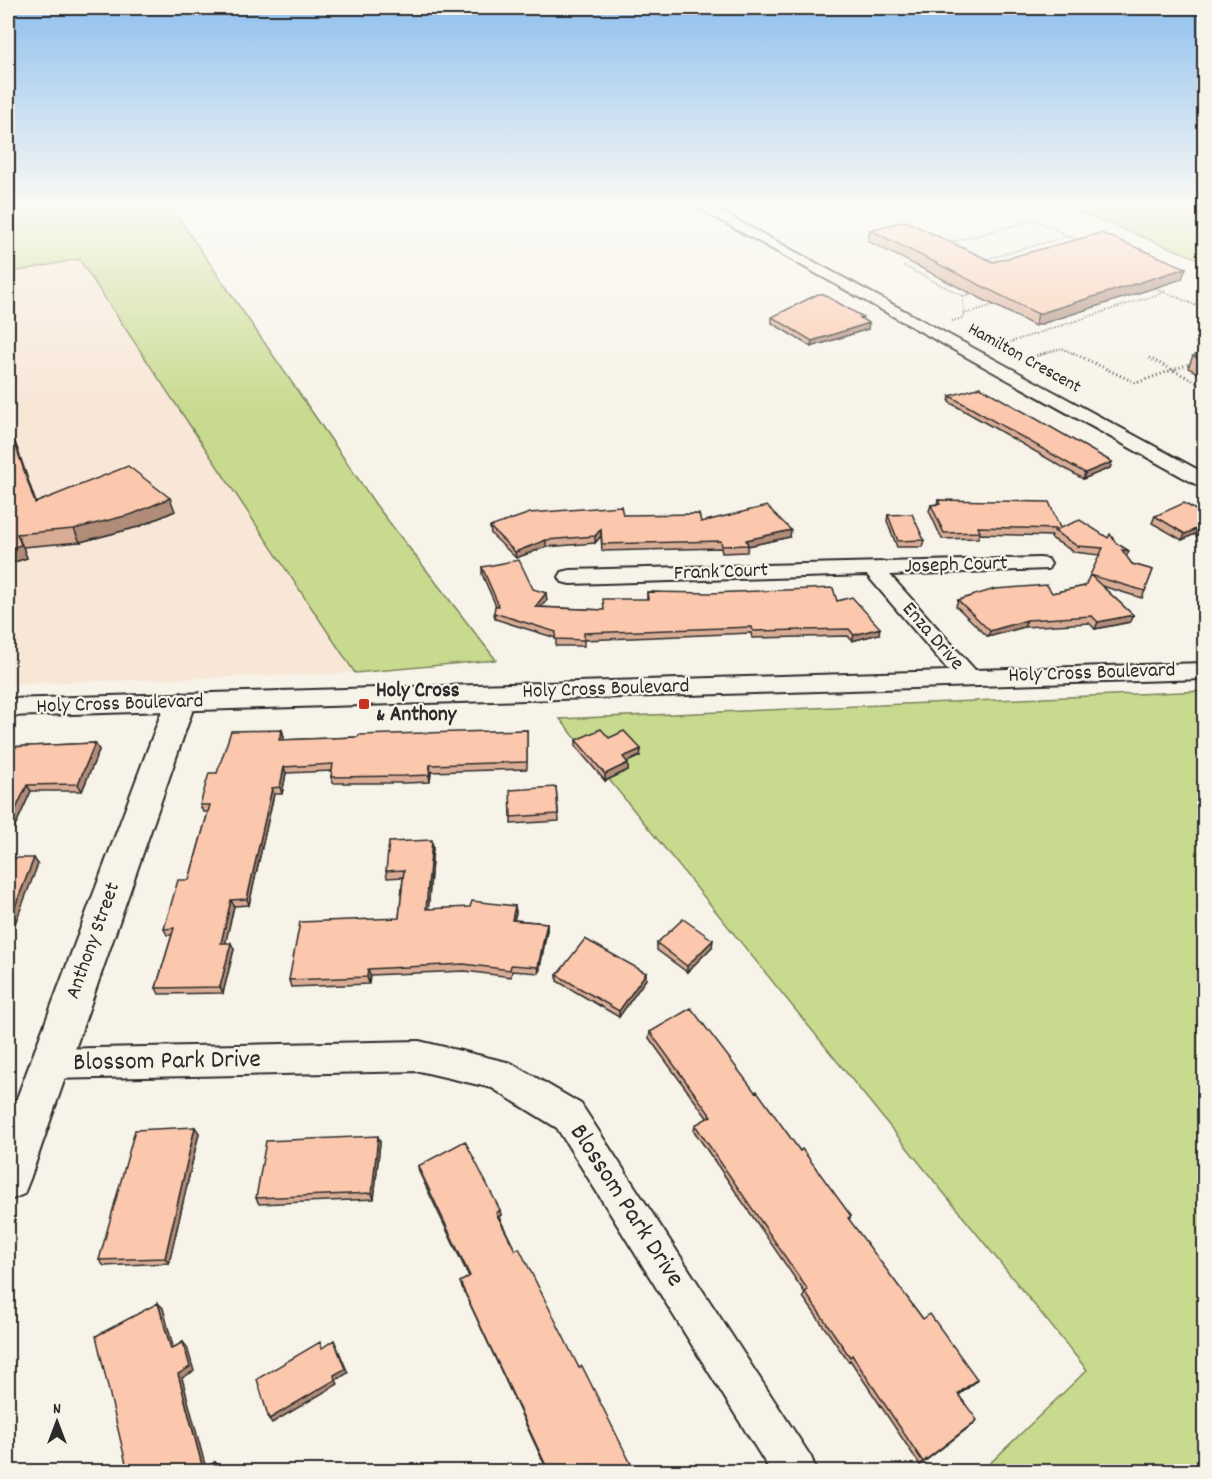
<svg xmlns="http://www.w3.org/2000/svg" width="1212" height="1479" font-family="Dekko,sans-serif">
  <style>
    .built { fill: #f8e6d6 }
    .green { fill: #c8da8e; stroke: #7a825c; stroke-width: 1.5 }
    .lines { fill: none; stroke-linecap: round; stroke-linejoin: round }
    .minor-casing { stroke: #2b2b2b; stroke-width: 4 }
    .tertiary-casing { stroke: #2b2b2b; stroke-width: 4 }
    .path-far1 { stroke: #2b2b2b; stroke-width: 2; stroke-dasharray: 1 2; stroke-linecap: butt }
    .path { stroke: #2b2b2b; stroke-width: 3; stroke-dasharray: 1 3; stroke-linecap: butt }
    .minor { fill: #f7f3e8; fill-rule: evenodd }
    .tertiary { fill: #f7f3e8; fill-rule: evenodd }
    .wall { fill: #d9ac95; stroke: #2b2b2b; stroke-width: 1.5 }
    .shaded-wall { fill: #b08c79; stroke: #2b2b2b; stroke-width: 1.5 }
    .building { fill: #fcc8ad; stroke: #2b2b2b; stroke-width: 1.5 }
    .poi-dot { fill: #c8321e; stroke: #f7f3e8; stroke-width: 2 }
    .labels { text-anchor: middle; dominant-baseline: central; stroke-width: 4.5; stroke-linejoin: round; paint-order: stroke }
    .far-street-label { font-size: 18px; fill: #2b2b2b; stroke: #f7f3e8 }
    .street-label { font-size: 21px; fill: #2b2b2b; stroke: #f7f3e8 }
    .poi-label { font-size: 21px; font-weight: bold; fill: #2b2b2b; stroke: #f7f3e8; text-anchor: start }
    .near-street-label { font-size: 26px; fill: #2b2b2b; stroke: #f7f3e8 }
  </style>
  <rect width="100%" height="100%" fill="#f7f3e8"/>
  <filter id="ink" filterUnits="userSpaceOnUse"><feTurbulence type="fractalNoise" baseFrequency=".0167" numOctaves="2"/><feDisplacementMap in="SourceGraphic" scale="12" xChannelSelector="R" yChannelSelector="G"/><feConvolveMatrix kernelMatrix="1 2 1 2 8 2 1 2 1" color-interpolation-filters="sRGB"/></filter>
  <g filter="url(#ink)">
    <path class="built" d="M79,259L355,673L8,684V273Z"/>
    <path class="green" d="M8,204H169L376,505L496,660L355,673L79,259L8,273Z
      M1058,204H1204V261Z
      M1204,691V1471H982L1087,1370L560,719Z"/>
    <g class="lines">
      <defs>
        <path id="minor" d="M691,204H707L1204,473V487L1197,485Z
          M1040,558L1048,559L1051,564L1048,569L890,575L975,670L1204,663V679L8,716V699L949,671L867,575L570,584L562,582L559,577L562,572L570,570Z
          M419,1041L511,1063L581,1104L811,1457L817,1472H771L557,1128L492,1088L419,1071L50,1079L38,1075L33,1064L38,1053L50,1049Z"/>
        <path id="tertiary" d="M180,693L191,696L195,703L30,1179L24,1194L8,1201V1122L165,703L169,696Z"/>
      </defs>
      <use href="#minor" class="minor-casing"/>
      <use href="#tertiary" class="tertiary-casing"/>
      <path class="path-far1" d="M751,211L783,204
        M948,243L1034,220L1080,241
        M983,260L1068,236
        M904,266L963,296
        M1153,287L1204,309
        M964,314L963,296L976,293
        M952,321L963,318L964,314L997,304
        M1195,343L1204,347
        M998,346L1165,292
        M1040,355L1062,348L1076,355"/>
      <path class="path" d="M1073,353L1136,383L1192,363
        M1149,358L1204,386
        M1025,359L1045,353"/>
      <use href="#minor" class="minor"/>
      <use href="#tertiary" class="tertiary"/>
    </g>
    <path class="wall" d="M870,230L993,262L1182,279L1035,326L868,241Z
      M772,317L862,319L868,329L811,347L772,323Z
      M1204,352V376L1188,368L1193,356Z
      M950,396L1112,462L1110,468L1083,479L949,402Z
      M1204,423V439L1198,436Z
      M16,445L36,503L175,511L138,527L80,542L23,547L27,558L8,564Z
      M938,500L1060,528L1116,543L1129,551L1126,557L1132,564L1153,570L1142,598L1102,586L1133,615L1130,622L1095,629L1089,623L1024,627L988,637L956,606L958,600L1052,593L1085,586L1100,555L1074,552L1051,538L1052,536L979,534L978,538L942,539L929,511L931,505L937,504Z
      M623,515L701,522L790,537L748,546L747,552L722,553L721,548L602,551L601,536L595,543L546,547L516,558L491,534L490,527Z
      M888,515L924,540L922,547H897L887,521Z
      M1204,515V551L1203,550L1195,534L1182,540L1152,523L1155,516Z
      M482,567L533,589L547,600L540,607L604,610L647,599V592L837,601L879,634L852,641L848,636L752,638L751,633L584,640V646H556V638L495,619L494,613L496,606L482,574Z
      M282,730L284,737L283,740L527,730V769L431,772L430,782L405,783H333L331,777L332,771L286,773L282,794H274L249,905L234,906L225,943L234,949L223,993L159,994L156,988L172,935H167L164,929L189,880L208,812H203L200,805L217,773Z
      M609,738L641,749L640,756L627,762L628,770L605,781L576,747V740Z
      M95,743L99,750L82,791H31L8,842V747Z
      M556,787L559,821L511,824V817Z
      M433,847L428,909L515,906L516,913L514,920L547,923V930L539,973L512,971L511,977L465,971L370,975L369,984L291,987L289,980L399,918L403,877L387,878L386,871Z
      M657,943L712,947L687,972L657,950Z
      M557,975L646,979L619,1017L557,981Z
      M650,1032L800,1151L851,1216L849,1220L923,1319L977,1379L974,1383L959,1395L973,1424L920,1465L850,1360L848,1361L803,1297L805,1293L694,1131L695,1125L708,1119L649,1038Z
      M199,1133L169,1263L104,1266L99,1260Z
      M380,1142L374,1199L259,1204L256,1198Z
      M418,1166L501,1215L499,1217L515,1250L635,1472H548L462,1287L460,1282L469,1277L419,1172Z"/>
    <path class="shaded-wall" d="M1186,268L1182,279L1035,326L1038,314Z
      M869,323L868,329L811,347L812,341Z
      M11,432L16,445L40,516L35,503Z
      M1112,462L1110,468L1083,479L1085,473Z
      M170,498L175,511L138,527L80,542L74,529Z
      M1198,528L1195,534L1182,540L1185,534Z
      M601,529V536L595,543V536Z
      M791,530L790,537L748,546L746,540Z
      M17,534L23,547L27,558L8,564V549Z
      M546,540V547L516,558L515,552Z
      M546,593L547,600L535,614V607Z
      M1133,615L1130,622L1095,629L1098,622Z
      M1027,620L1024,627L988,637L990,631Z
      M880,628L879,634L852,641L854,635Z
      M282,730L284,737L281,746L279,740Z
      M95,743L99,750L82,791L78,784Z
      M641,749L640,756L623,764V757Z
      M628,763V770L605,781V774Z
      M430,765L431,772L430,782L429,775Z
      M284,767L286,773L282,794L280,787Z
      M27,785L31,791L8,842V826Z
      M272,788L274,794L249,905L247,899Z
      M432,840L433,847L428,915L426,909Z
      M34,858L38,864L8,942V924Z
      M231,900L234,906L224,950L221,943Z
      M515,906L516,913L512,926V920Z
      M547,923V930L539,973L538,967Z
      M713,940L712,947L687,972V966Z
      M231,943L234,949L223,993L220,987Z
      M368,969L370,975L369,984L367,977Z
      M646,973V979L619,1017V1011Z
      M195,1127L199,1133L169,1263L165,1258Z
      M378,1136L380,1142L374,1199L372,1193Z
      M500,1210L501,1215L497,1218L496,1213Z
      M158,1303L163,1308L175,1354L171,1349Z
      M334,1340L348,1373L336,1380L338,1384L272,1423L269,1419L334,1375Z
      M183,1342L187,1347L194,1371L182,1378L207,1472L203,1469L178,1374Z
      M977,1379L974,1383L955,1398L958,1394Z
      M977,1420L973,1424L920,1465L923,1462Z
      M215,1462L219,1465L221,1472H218Z"/>
    <path class="building" d="M905,221L993,262L1101,233L1186,268L1038,314L870,230Z
      M818,294H823L863,317L860,318L869,323L812,341L772,317Z
      M1204,352V361L1193,356Z
      M980,387L1112,462L1085,473L950,396Z
      M11,432L35,503L128,466L170,498L133,514L74,529L17,534L21,545L8,549V433Z
      M938,500L1049,502L1060,528L1080,520L1108,538L1110,534L1116,543L1129,551L1122,550L1132,564L1153,570L1145,591L1090,575L1103,548L1077,546L1054,531L1058,529L978,527L980,532L944,533L931,505L940,504Z
      M1184,503L1204,515V540L1198,528L1185,534L1155,516Z
      M621,506L623,515L699,514L701,522L767,506L791,530L746,540L748,545L722,546L721,541L602,544L601,529L595,536L546,540L515,552L490,527L530,513Z
      M912,514L924,540L898,541L888,515Z
      M519,560L533,589L546,593L535,607L604,610L603,599H648L647,592L711,593L833,588L837,601L852,597L880,628L854,635L849,629L753,631L752,627L584,633V640L555,639L556,632L494,613L495,606H499L482,567Z
      M1090,575L1133,615L1098,622L1092,616L1027,620L990,631L958,600L995,589L1047,585L1052,593L1085,586Z
      M601,729L609,738L624,731L641,749L623,757L628,763L605,774L576,740Z
      M282,730L279,740L358,737L359,735L527,730V762L430,765L429,775L404,776L331,777L333,764L284,767L280,787L272,788L247,899L231,900L221,943H231L220,987L156,988L174,928L164,929L178,880H189L210,805H200L209,773H217L231,731Z
      M95,743L78,784L27,785L8,826V747Z
      M556,787L558,814L511,817L510,790Z
      M432,840L426,909L470,907L472,901L515,906L512,920L547,923L538,967L511,965L510,970L464,964L368,969L367,977L289,980L300,922L399,918L404,870L386,871L389,842Z
      M8,858H34L8,924Z
      M683,919L713,940L687,966L657,943Z
      M585,939L646,973L619,1011L557,975Z
      M691,1008L755,1092L757,1091L800,1151L802,1149L851,1216L848,1218L923,1319L930,1314L977,1379L958,1394L977,1420L923,1462L852,1355L850,1357L805,1292L808,1290L695,1125L711,1116L650,1032Z
      M195,1127L165,1258L99,1260L135,1130Z
      M378,1136L372,1193L256,1198L266,1141Z
      M465,1141L500,1210L496,1213L515,1250L519,1248L579,1368L582,1366L635,1472H549L460,1282L470,1276L418,1166Z
      M158,1303L171,1349L183,1342L190,1367L178,1374L203,1469L215,1462L218,1472H128L96,1336Z
      M334,1340L345,1369L334,1375L335,1380L269,1419L257,1379L320,1342L322,1348Z"/>
  </g>
  <linearGradient id="sky" x2="0" y2="1"><stop stop-color="#90c0ee"/><stop offset="0.5" stop-color="#fbfaf5"/><stop offset="1" stop-color="#fbfaf5" stop-opacity="0"/></linearGradient>
  <rect width="1212" height="411" fill="url(#sky)"/>
  <rect class="poi-dot" x="358" y="698" width="12" height="12" rx="3"/>
  <g class="labels">
    <g class="far-street-label">
      <text transform="translate(1024 359) rotate(29)">Hamilton Crescent</text>
    </g>
    <g class="street-label">
      <text transform="translate(956 566) rotate(-2)">Joseph Court</text>
      <text transform="translate(721 573) rotate(-2)">Frank Court</text>
      <text transform="translate(932 637) rotate(49)">Enza Drive</text>
      <text transform="translate(1092 674) rotate(-2)">Holy Cross Boulevard</text>
      <text transform="translate(606 690) rotate(-2)">Holy Cross Boulevard</text>
      <text transform="translate(120 705) rotate(-2)">Holy Cross Boulevard</text>
      <text transform="translate(94 941) rotate(-70)">Anthony Street</text>
    </g>
    <g class="poi-label">
      <text x="376" y="692">Holy Cross<tspan x="376" dy="24">&amp; Anthony</tspan></text>
    </g>
    <g class="near-street-label">
      <text transform="translate(167 1062) rotate(-1)">Blossom Park Drive</text>
      <text transform="translate(626 1206) rotate(57)">Blossom Park Drive</text>
    </g>
  </g>
  <rect width="1212" height="1479" fill="none" stroke="#f7f3e8" stroke-width="30"/>
  <rect x="15" y="15" width="1182" height="1449" fill="none" stroke="#2b2b2b" stroke-width="2" filter="url(#ink)"/>
  <g transform="translate(57 1422)" stroke="#f7f3e8" stroke-width="4.5" paint-order="stroke">
  <path d="M0-4.5L10 22L0 15L-10 22Z" fill="#2b2b2b"/>
  <text y="-9" font-size="16" font-weight="bold" text-anchor="middle" fill="#2b2b2b">N</text>
  </g>
</svg>
